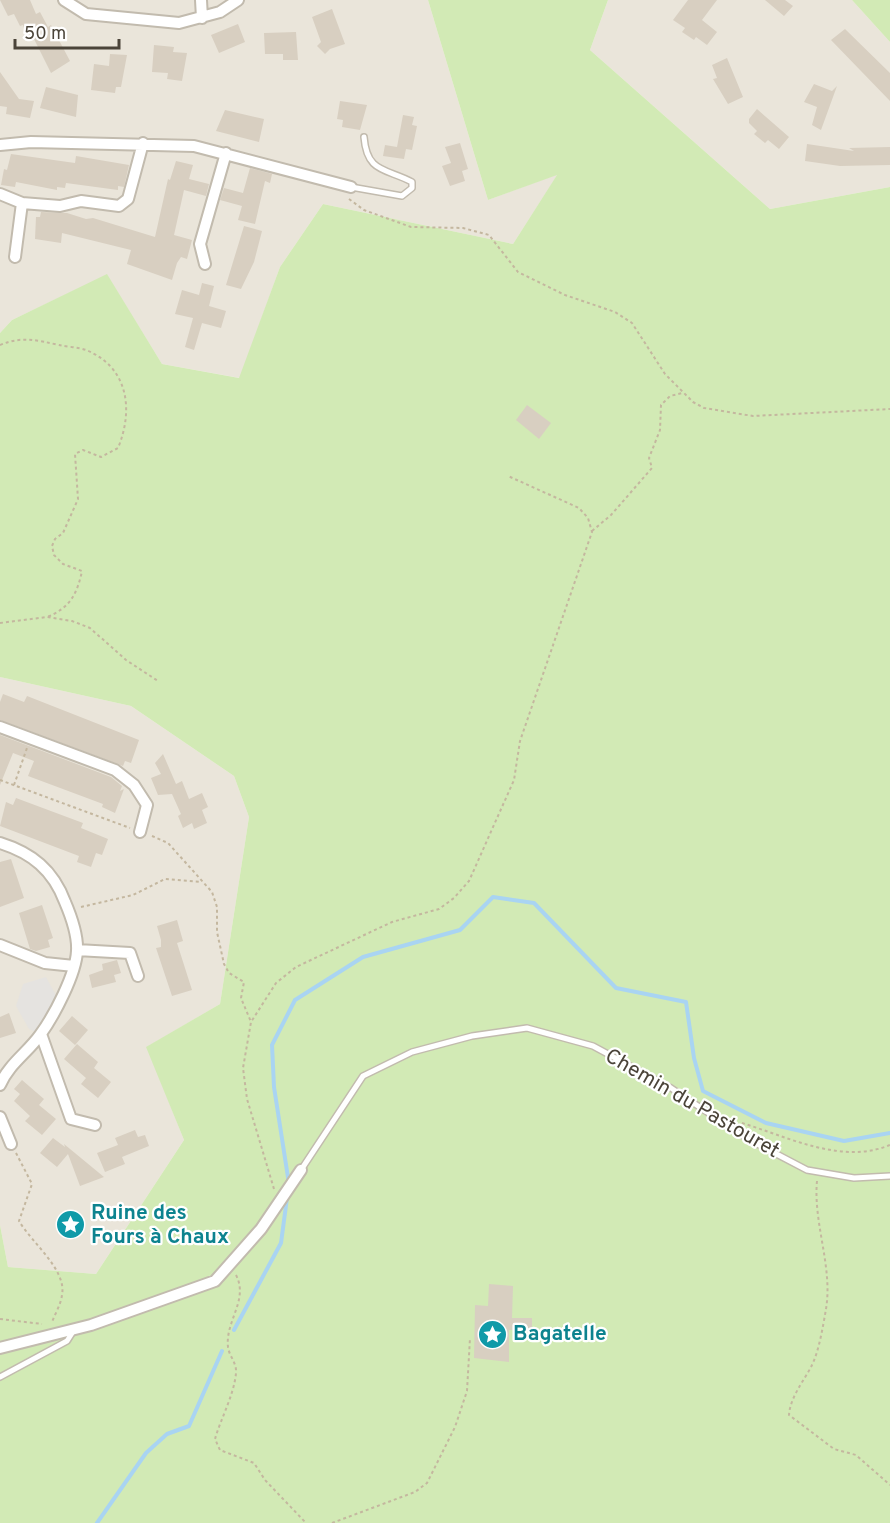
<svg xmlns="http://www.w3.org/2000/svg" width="890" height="1523" font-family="Overpass,sans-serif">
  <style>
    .residential { fill: #eae5da }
    .green { fill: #d2eab5 }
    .parking { fill: #e5e3e0 }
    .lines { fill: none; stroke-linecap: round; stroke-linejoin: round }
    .stream { stroke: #a9d4f2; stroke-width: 4 }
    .building { fill: #d8cfc1 }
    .lane-casing { stroke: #c2bbae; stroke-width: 8 }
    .street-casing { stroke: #c2bbae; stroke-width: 14 }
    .path { stroke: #c4b79f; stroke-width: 2; stroke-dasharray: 3 3; stroke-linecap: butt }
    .lane { stroke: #fff; stroke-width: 5 }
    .street { stroke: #fff; stroke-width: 10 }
    .labels { text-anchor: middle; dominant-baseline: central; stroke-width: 4.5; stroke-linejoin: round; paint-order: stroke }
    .street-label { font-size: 21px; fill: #4b4439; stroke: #fff }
    .culture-label { font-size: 21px; font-weight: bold; fill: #0d838f; stroke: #fff; text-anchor: start }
  </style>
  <rect width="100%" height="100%" fill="#f6f3ec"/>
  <path class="residential" d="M0,0H428L488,200L558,174L513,244L323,204L280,267L240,378L162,364L107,275L12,320L0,333Z
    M608,0H852L890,42V187L770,209L590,50Z
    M0,677L131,706L234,776L249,817L220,1004L147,1047L184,1140L96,1274L8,1267L0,1225Z"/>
  <path class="green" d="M428,0H608L590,50L770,209L890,187V1523H0V1225L8,1267L96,1274L184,1140L146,1047L220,1004L249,817L234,776L131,706L0,677V333L12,320L107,274L162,364L239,378L280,267L323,204L513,244L557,175L488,200Z
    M852,0H890V42Z"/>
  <path class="parking" d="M46,977L59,1001L41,1034L29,1029L16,1006L23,984Z"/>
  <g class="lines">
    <path class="stream" d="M289,1184L274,1087L272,1045L295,1000L363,957L460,930L493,897L534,903L616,988L686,1002L694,1058L703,1091L766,1123L844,1141L890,1133
      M234,1330L281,1243L287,1198
      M97,1523L146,1453L167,1434L189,1426L222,1351"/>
  </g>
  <path class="building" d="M0,0H30L36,14L40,12L48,27L51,25L70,61L51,73L29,29L25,31L23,25L20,26L14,14L8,16Z
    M688,0H717L702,20L717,32L707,45L696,37L694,40L682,32L685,28L673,20Z
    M765,0H785L793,6L784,16Z
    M332,9L345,44L330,49L325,54L317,46L321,42L312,17Z
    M238,24L245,42L219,53L211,35Z
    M845,29L890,73V101L831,40Z
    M296,32L298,60H283V54H265L264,33Z
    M154,45L174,47L173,52L187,53L182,81L167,79L168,73L152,72Z
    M110,54L127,55L121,87H116L115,93L91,90L94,64L109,66Z
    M727,58L743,97L728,104L713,79L717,78L712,65Z
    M0,72L19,99L34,101L30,118L6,114L7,107L0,106Z
    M814,84L832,91L837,86L821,130L812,125L817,107L804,102Z
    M46,87L78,95L76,117L40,108Z
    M340,101L367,105L360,130L342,127L343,120L337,119Z
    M757,109L789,137L779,149L768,140L765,143L754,134L757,131L749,123V119Z
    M225,110L264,119L259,142L216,131Z
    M403,115L414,117L412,125L417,126L412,150L406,149L404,159L383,156L385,145L397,147Z
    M460,143L468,169L462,171L465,181L450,186L442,166L451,163L445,147Z
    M807,144L854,151L849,148L890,147V165L840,166L805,161Z
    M11,154L75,163L76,156L129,165L124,187L118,186V190L66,183L65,188L57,187V190L16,182L15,187L1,185L4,169L7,170Z
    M176,161L193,165L189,179L209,184L206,196L184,190L174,235L192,240L187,259L181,257L177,263L172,280L127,264L131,250L62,233L61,243L35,239L36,217H40L41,212L67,213L86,219L93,218L155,237L168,179L170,180Z
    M250,168L272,174L270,183L265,181L255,224L238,220L242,206L220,200L224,188L243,193Z
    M244,226L262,231L254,262L241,289L226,285Z
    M202,283L214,286L209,306L226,311L221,328L202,323L194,350L185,347L193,318L175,314L182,290L199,295Z
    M527,405L551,423L539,439L516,420Z
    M3,694L24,702L27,696L139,740L131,763L125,761L123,766L0,720V702Z
    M0,735L111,777L122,786L120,791L124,789L115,813L102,807L103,804L28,776L34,761L13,753L0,785Z
    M163,754L176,784L182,781L189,799L202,793L208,807L202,810L207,823L194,829L192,823L183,828L178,816L181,814L172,794L158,795L151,778L161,774L155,763Z
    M16,798L83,823L81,828L108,839L102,855L96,853L91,867L77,862L79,856L0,826L6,802L13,805Z
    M11,859L24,898L0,907V862Z
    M42,905L53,938L48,940L50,947L36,951L30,949L19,913Z
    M177,920L183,941L177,943L192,990L172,996L156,948L161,947V940L157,926Z
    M117,960L121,973L114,975L116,982L92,988L89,975L103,970L102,964Z
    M9,1013L16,1033L0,1038V1017Z
    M72,1016L88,1030L75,1045L59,1031Z
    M77,1044L98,1062L94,1068L111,1082L98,1098L81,1084L86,1078L64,1059Z
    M22,1080L44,1099L39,1105L56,1119L42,1135L25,1121L30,1116L14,1101L20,1094L14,1089Z
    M135,1130L138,1137L145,1135L149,1146L122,1157L125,1164L105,1172L97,1153L118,1145L115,1138Z
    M53,1138L65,1147L64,1144L104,1177L80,1186L68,1154L57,1167L40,1153Z
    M489,1284L513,1286L512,1318H532V1329L509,1330V1362L474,1358L475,1305L488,1306Z"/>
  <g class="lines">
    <defs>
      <path id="lane" d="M351,187L402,196L412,188V182C385,168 367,173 364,137
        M301,1170L363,1076L412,1052L472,1036L527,1028L593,1046L671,1088L746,1138L807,1170L854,1178L890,1176
        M0,1377L67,1341L74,1330"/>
      <path id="street" d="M64,0L86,14L179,23L220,12L238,0
        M201,0L202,18
        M0,145L31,142L194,146L351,187
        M0,194L22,203L60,206L81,201L119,206L128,199L143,143
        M15,257L22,203
        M205,264L200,244L226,153
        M0,727L115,770L134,785L147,805L140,832
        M0,843C32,853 53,870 65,902C71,916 78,934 77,951C76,974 54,1016 40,1035C28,1052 8,1065 0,1085
        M0,945L45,963L74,966
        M77,950L130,953L138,976
        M41,1034L71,1119L95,1125
        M0,1117L11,1144
        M0,1348L91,1325L215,1281L261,1229L301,1170"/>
    </defs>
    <use href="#lane" class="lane-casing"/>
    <use href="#street" class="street-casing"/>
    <path class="path" d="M349,199L364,210L411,227L463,228L489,235L518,272L565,295L615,312L632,323L665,374L693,402L704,408L753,416L890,409
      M0,345C22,336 36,340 59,345C67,347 78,347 86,350C128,367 134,409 118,448L101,457L83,450L75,454L78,499L63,533L55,539L52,546L54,555L63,564L82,571C77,594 70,608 47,617
      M592,531L611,515L652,468L649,458L660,430L661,405L670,396L682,393
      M0,623L47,617L72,621L90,628L126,660L158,681
      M0,780L130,828
      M14,785L27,748
      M152,836L168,843L212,892L217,907V932L224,964L229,973L244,982L241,998L251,1022
      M81,907L133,895L165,879L201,882
      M742,1123C788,1137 842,1165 890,1145
      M16,1153L32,1184L19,1221C32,1243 67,1270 62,1295C61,1304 55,1314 52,1322
      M817,1181C813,1223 833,1267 826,1309C823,1326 819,1352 811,1367C803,1382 790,1398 789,1415L834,1449L856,1455L890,1485
      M274,1189L247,1099L243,1068L251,1022L276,983L296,967L392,922L439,909L454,898L469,881L514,780L520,741L592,532L588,518L579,508L508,476
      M236,1275C249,1300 225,1321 228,1347C229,1356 237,1363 236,1373C234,1395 221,1418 215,1439L220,1450L254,1463L265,1480L306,1523
      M0,1319L42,1324
      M332,1523L415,1492L427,1483L455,1427L467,1391L470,1338"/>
    <use href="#lane" class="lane"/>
    <use href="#street" class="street"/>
  </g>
  <defs>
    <symbol id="sight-disc" viewBox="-11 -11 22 22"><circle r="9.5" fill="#0f9aa8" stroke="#fff"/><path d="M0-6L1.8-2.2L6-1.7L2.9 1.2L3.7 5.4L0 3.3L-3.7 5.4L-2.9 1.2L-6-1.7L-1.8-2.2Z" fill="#fff"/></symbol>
  </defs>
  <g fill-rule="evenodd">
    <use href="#sight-disc" x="54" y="1208" width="33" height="33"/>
    <use href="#sight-disc" x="476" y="1318" width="33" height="33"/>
  </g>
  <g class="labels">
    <g class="street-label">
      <text transform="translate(692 1104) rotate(30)">Chemin du Pastouret</text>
    </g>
    <g class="culture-label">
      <text x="91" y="1213">Ruine des<tspan x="91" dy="24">Fours à Chaux</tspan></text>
      <text x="513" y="1334">Bagatelle</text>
    </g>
  </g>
  <path d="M15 39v9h104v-9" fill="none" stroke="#4b4439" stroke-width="3"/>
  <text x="24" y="39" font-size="18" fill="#4b4439" stroke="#ffffff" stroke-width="4.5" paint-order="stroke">50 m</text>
</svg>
